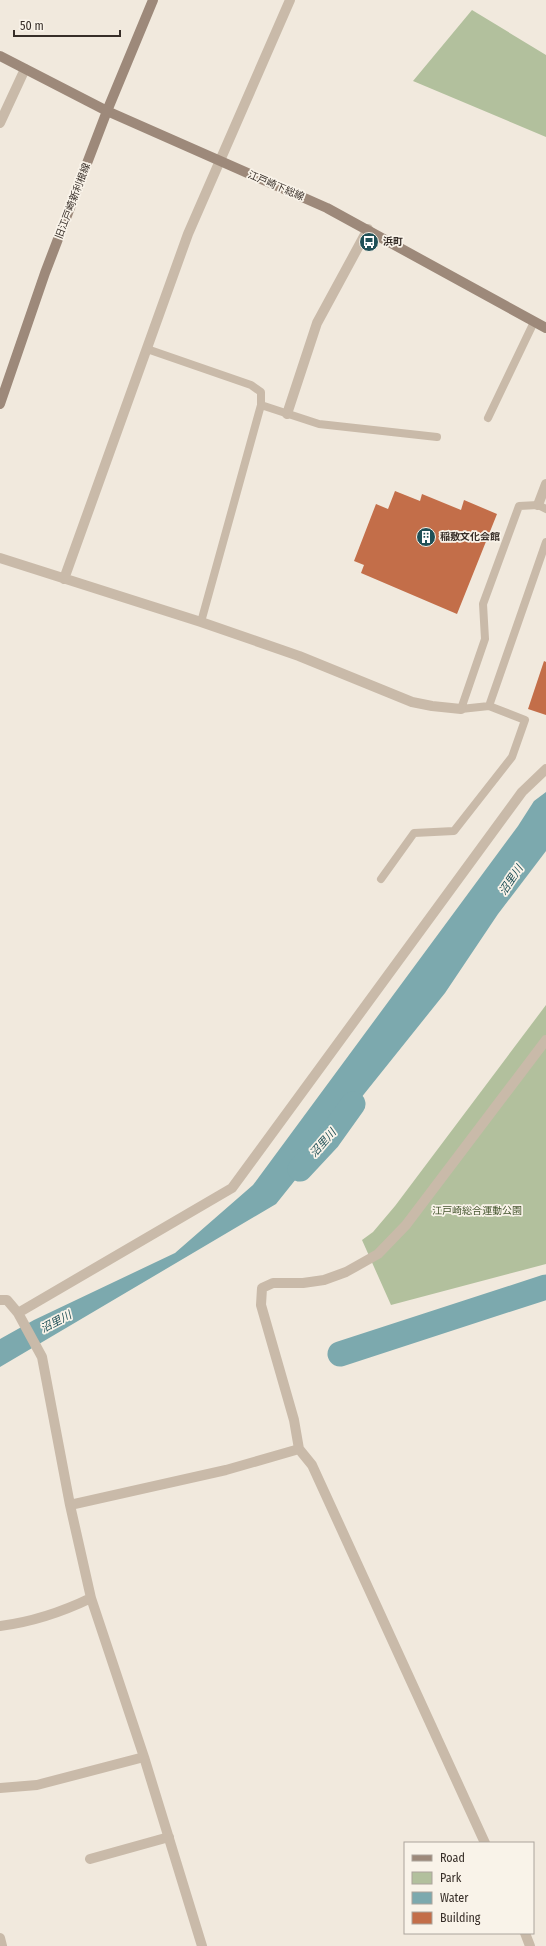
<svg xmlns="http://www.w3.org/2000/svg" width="546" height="1946" font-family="'Fira Sans Condensed','Noto Sans JP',sans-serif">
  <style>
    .green { fill: #b2c09d }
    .water { fill: #7ca9ae }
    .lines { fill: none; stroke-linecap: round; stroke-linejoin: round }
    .river { stroke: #7ca9ae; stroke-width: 25 }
    .building { fill: #c36e49 }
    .lane { stroke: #c9baa9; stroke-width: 8 }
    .street { stroke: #c9baa9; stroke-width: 10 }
    .secondary { stroke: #9d897a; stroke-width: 10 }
    .labels { text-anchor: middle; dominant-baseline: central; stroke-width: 3.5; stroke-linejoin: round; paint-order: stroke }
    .street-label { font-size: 10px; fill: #372e28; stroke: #f9f3e9 }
    .poi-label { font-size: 10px; font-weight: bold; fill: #372e28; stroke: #f9f3e9; text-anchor: start }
    .park-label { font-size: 10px; fill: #43542d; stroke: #f9f3e9 }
    .water-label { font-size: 11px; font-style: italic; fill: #1f5057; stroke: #f9f3e9 }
  </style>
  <rect width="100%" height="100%" fill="#f1e9dd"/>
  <path class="green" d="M472,10L546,55V137L413,81Z
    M546,1005V1264L391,1305L362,1240L373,1232L395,1206Z"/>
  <path class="water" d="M546,792V851L498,914L445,993L276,1204L0,1367V1339L34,1320L175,1253L253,1185L518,826L534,801Z"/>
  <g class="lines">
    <path class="river" d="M300,1169L328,1139L353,1104
      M340,1354L546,1287"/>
  </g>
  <path class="building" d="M395,491L420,501L422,494L461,510L464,500L497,514L457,614L361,573L364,565L354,561L376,504L388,509Z
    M544,661L546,662V715L528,709Z"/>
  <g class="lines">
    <path class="lane" d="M147,349L251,385L261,392V405L201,622
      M261,405L319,424L437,437
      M488,418L534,322
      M546,509L538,505L519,506L483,604L485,639L461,709L489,706L546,542
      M381,879L414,833L454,831L512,757L525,720L489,706"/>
    <path class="street" d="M0,123L25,69
      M287,414L317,323L368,229
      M538,505L546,484
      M0,558L201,622L299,656L412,702L432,706L461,709
      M64,579L188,234L290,0
      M0,1300H7L18,1313L42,1357L70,1505L91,1598L144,1757L202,1946
      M18,1313L232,1188L522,792L546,769
      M70,1505L226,1470L299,1449
      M0,1626C32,1622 62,1612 91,1598
      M0,1788L37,1785L144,1757
      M485,1843L312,1465L299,1449L294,1420L261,1305L262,1288L273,1283H303L324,1280L346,1272L378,1254L406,1225L546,1040
      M90,1859L169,1837
      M525,1933L530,1946
      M0,1938L2,1946"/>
    <path class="secondary" d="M0,56L107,111L327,208L546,328
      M0,404L45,273L107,111L153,0"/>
  </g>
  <defs>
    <symbol id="bus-disc" viewBox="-11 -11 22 22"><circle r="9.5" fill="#1f5057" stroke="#f9f3e9"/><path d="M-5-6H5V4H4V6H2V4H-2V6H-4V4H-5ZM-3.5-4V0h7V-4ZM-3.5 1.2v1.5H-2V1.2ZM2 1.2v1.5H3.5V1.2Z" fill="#fff"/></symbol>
    <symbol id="building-disc" viewBox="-11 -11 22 22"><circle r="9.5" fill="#1f5057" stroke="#f9f3e9"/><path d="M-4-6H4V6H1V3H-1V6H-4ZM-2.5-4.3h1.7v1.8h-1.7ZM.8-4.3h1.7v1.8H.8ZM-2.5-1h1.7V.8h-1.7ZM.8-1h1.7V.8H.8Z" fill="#fff"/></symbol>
  </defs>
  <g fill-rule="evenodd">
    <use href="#bus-disc" x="358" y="231" width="22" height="22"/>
    <use href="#building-disc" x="415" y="526" width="22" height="22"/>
  </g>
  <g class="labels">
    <g class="street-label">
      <text transform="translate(276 186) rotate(23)">江戸崎下総線</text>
      <text transform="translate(73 201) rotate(-69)">旧江戸崎新利根線</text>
    </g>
    <g class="poi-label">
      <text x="383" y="242">浜町</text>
      <text x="440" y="537">稲敷文化会館</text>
    </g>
    <g class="park-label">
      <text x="477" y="1211">江戸崎総合運動公園</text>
    </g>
    <g class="water-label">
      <text transform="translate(511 880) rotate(-56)">沼里川</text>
      <text transform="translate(323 1143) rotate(-49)">沼里川</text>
      <text transform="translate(56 1322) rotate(-28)">沼里川</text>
    </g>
  </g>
  <rect x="404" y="1842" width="130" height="92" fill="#f9f3e9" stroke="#aba49c"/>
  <rect x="412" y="1855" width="20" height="6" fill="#9d897a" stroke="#aba49c"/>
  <text x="440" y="1862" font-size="12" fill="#372e28">Road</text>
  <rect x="412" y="1872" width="20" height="12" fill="#b2c09d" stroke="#aba49c"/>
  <text x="440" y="1882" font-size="12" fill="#372e28">Park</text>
  <rect x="412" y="1892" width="20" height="12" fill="#7ca9ae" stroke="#aba49c"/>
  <text x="440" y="1902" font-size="12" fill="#372e28">Water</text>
  <rect x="412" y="1912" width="20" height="12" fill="#c36e49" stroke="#aba49c"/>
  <text x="440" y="1922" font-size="12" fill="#372e28">Building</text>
  <path d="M14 30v6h106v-6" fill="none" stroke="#372e28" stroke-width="2"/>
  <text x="20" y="30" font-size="12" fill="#372e28" stroke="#f9f3e9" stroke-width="3" paint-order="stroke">50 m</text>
</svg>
